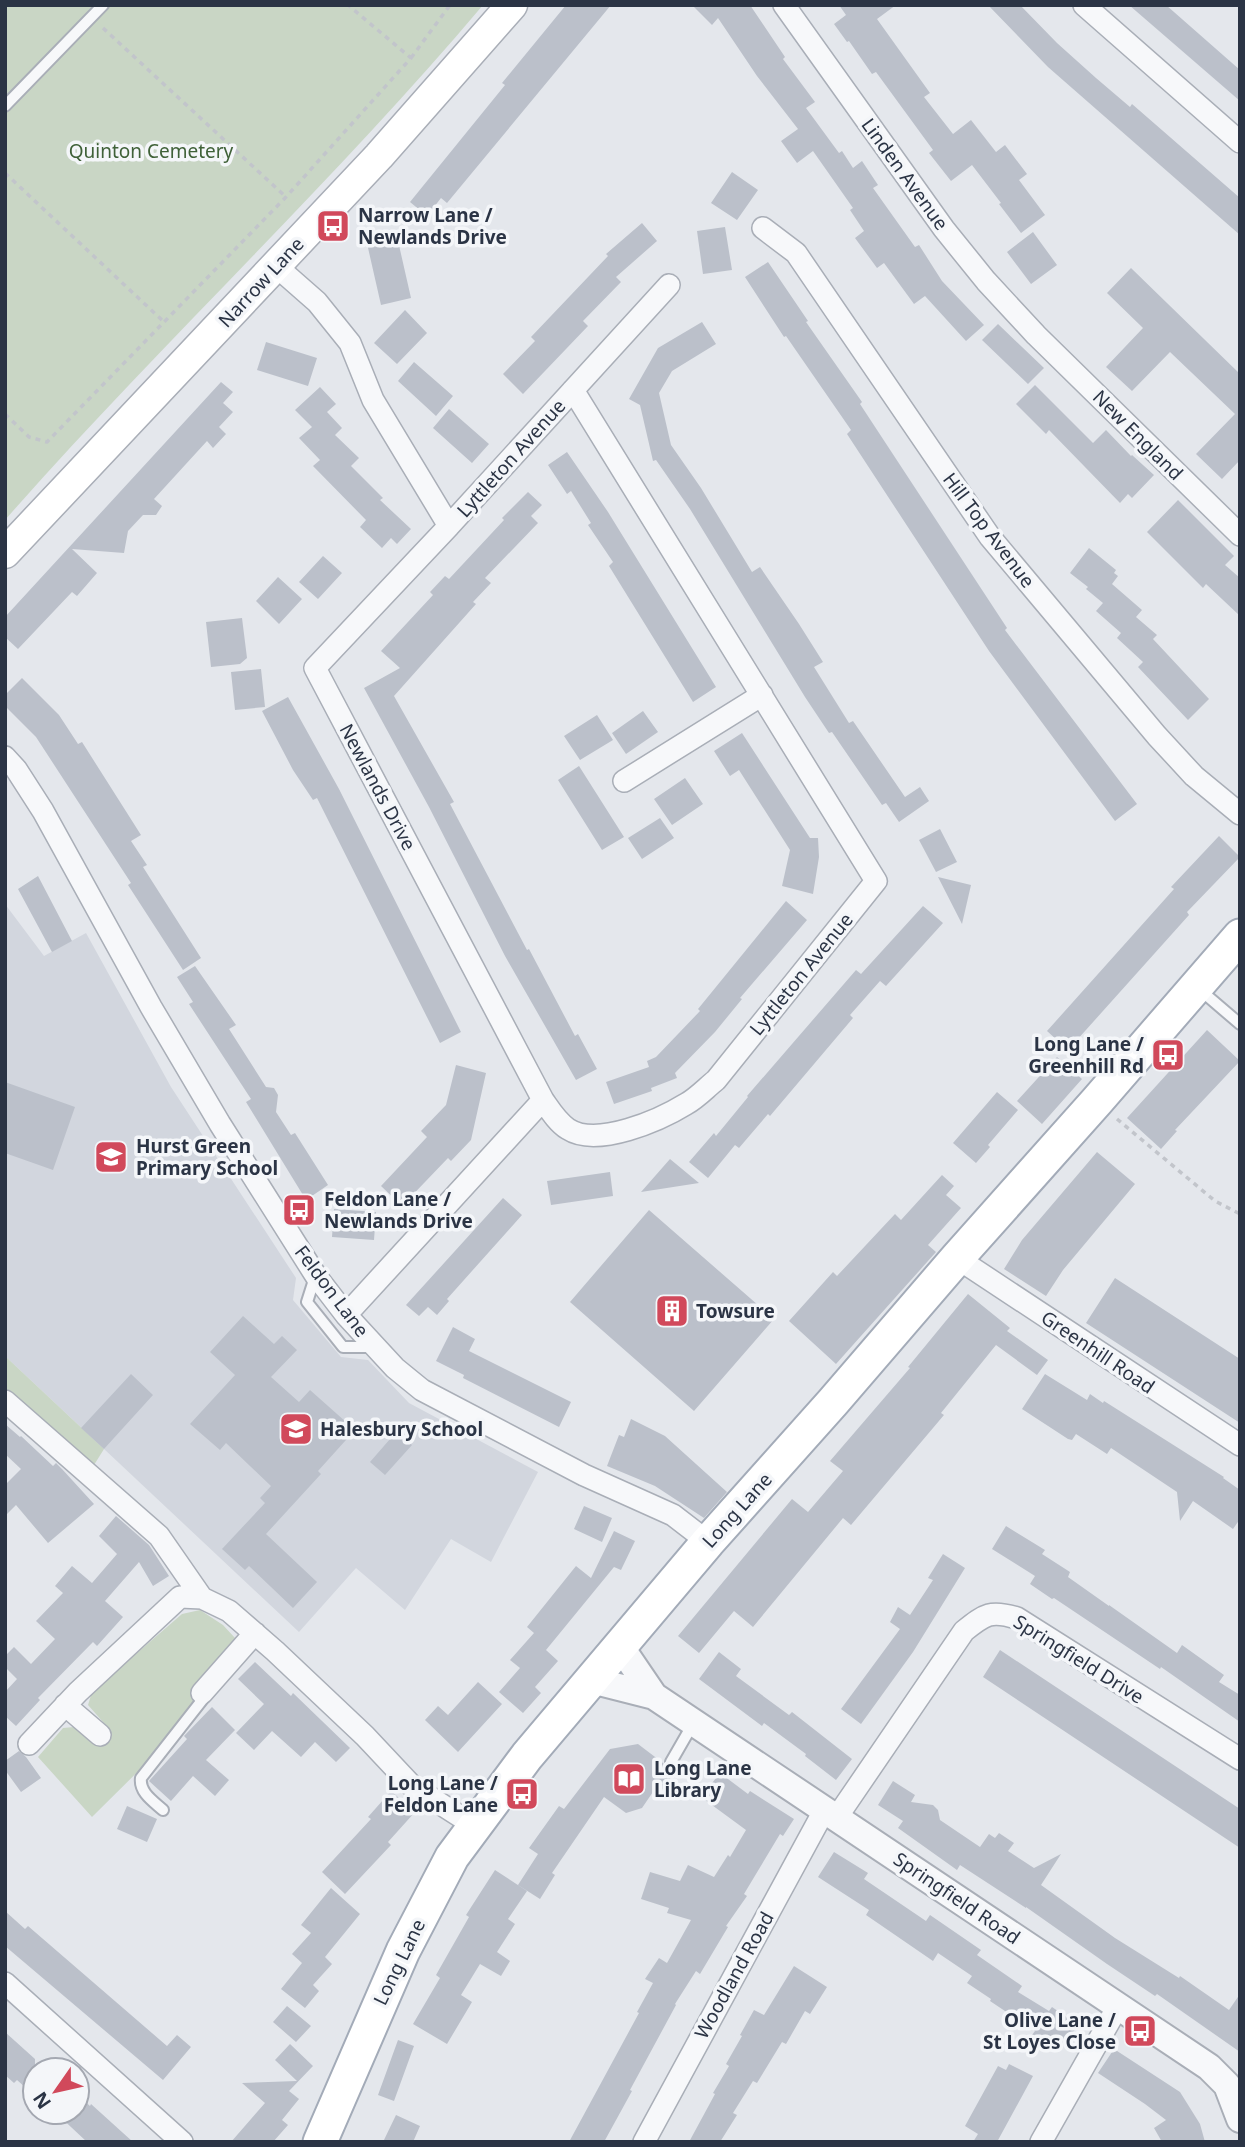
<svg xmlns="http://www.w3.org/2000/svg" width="1245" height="2147" font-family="'Noto Sans',sans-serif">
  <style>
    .built { fill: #d2d6de }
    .green { fill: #c9d6c5 }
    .building { fill: #bbc0ca }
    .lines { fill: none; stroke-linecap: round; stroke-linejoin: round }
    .service-casing { stroke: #a9aeb7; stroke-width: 14 }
    .minor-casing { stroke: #a9aeb7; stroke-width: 24 }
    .tertiary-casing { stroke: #a9aeb7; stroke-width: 30 }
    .secondary-casing { stroke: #a9aeb7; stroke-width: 33 }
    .primary-casing { stroke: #a3abb8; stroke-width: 37 }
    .path { stroke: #c2c5cb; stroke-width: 3.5; stroke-dasharray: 5 5; stroke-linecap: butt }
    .service { stroke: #f7f8fa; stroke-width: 10 }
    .minor { stroke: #f7f8fa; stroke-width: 21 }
    .tertiary { stroke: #f7f8fa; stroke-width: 26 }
    .secondary { stroke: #fff; stroke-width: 30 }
    .primary { stroke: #fff; stroke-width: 33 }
    .labels { text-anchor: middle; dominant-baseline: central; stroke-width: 7; stroke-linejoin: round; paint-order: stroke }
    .park-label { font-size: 19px; fill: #3f6138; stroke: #f4f6f9 }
    .street-label { font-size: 19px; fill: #2b3445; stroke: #f4f6f9 }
    .poi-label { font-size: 19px; font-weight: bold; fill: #2b3445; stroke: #f4f6f9; text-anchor: start }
  </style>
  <rect width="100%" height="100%" fill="#e4e7ec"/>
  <path class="built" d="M5,904L44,956L86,933L171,1087L296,1278L293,1300L341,1357L368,1360L409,1403L538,1472L491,1562L451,1539L405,1610L356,1568L299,1632L5,1356Z"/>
  <path class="green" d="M5,5H483C332,184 160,344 5,520Z
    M5,1356L104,1449L94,1465L5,1391Z
    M200,1610L223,1625L235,1638L192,1694L204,1706L92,1817L38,1757L63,1728L74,1727L96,1745L111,1731L88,1705L92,1692L182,1614Z"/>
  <path class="building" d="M566,5H611L447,203L441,198L427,216L410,202L505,85L502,83Z
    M692,5H750L785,57L783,59L815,102L806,108L839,153L842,151L853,168L862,161L878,185L873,188L915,247L919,245L942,281L984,325L966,341L925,296L914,304L884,263L877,268L855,238L864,231L850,210L853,208L813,151L797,163L781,141L798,129L757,76L718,18L712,25Z
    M839,5H896L877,19L930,93L924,97L953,134L971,120L996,152L1005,145L1027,174L1019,180L1045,215L1021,233L999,204L1001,203L972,165L951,181L929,153L933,150L876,72L872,74L849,41L847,42L834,24L846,15Z
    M988,5H1020L1057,43L1096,78L1130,107L1132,104L1240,198V235L1048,67Z
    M1129,5H1166L1240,70V101Z
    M732,172L758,190L737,220L711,203Z
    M642,223L657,241L616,277L621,282L583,321L588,326L523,394L503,374L535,341L531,337L608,256L606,254Z
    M725,227L732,270L703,274L697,231Z
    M396,232L411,298L381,305L366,239Z
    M1033,232L1057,265L1031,284L1007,252Z
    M768,262L808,321L806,322L862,402L860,404L1007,628L1005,630L1137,804L1115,821L989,651L847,434L851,430L786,336L784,337L745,277Z
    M1131,268L1240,374V460L1222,479L1196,454L1235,414L1170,352L1132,391L1106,367L1143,328L1107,293Z
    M405,310L427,333L397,364L374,343Z
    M702,322L716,344L672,371L659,393L671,445L701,488L752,572L760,567L799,624L823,662L814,667L849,723L853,721L905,797L920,787L929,801L899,822L886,803L882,805L832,732L829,733L805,697L690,509L656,460L653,461L640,405L629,399L658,348Z
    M998,324L1044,368L1028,384L982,340Z
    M266,342L317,358L308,386L257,370Z
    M414,362L453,396L436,416L398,381Z
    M221,382L233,392L223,403L233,412L219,427L226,434L213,448L207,441L154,499L162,506L156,515H143L128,531L124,553L72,549L97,573L77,596L72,592L18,649L5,637V617Z
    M1035,385L1093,443L1106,430L1131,456L1132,455L1154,475L1132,498L1128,494L1120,503L1049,430L1046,434L1016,404Z
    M320,387L336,404L327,412L342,428L335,435L359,458L351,466L383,498L380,500L411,529L397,544L391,538L382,548L360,527L366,520L313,466L320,460L299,438L312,427L295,410Z
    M449,409L489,444L472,463L433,428Z
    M567,452L608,512L716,687L693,702L609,566L613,562L588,525L591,523L571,491L567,494L548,465Z
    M528,492L542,505L531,516L538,523L485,578L491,583L473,602L476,604L394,696L454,802L450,804L527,950L529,949L575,1036L578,1034L597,1069L576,1080L505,956L429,807L364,688L400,668L381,651L433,595L430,592L445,576L449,579L504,520L502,518Z
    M1178,500L1234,556L1225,565L1240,578V616L1206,584L1203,588L1147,532Z
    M1089,548L1116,570L1114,573L1118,576L1112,584L1142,610L1136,617L1157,635L1153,639L1209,699L1188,720L1138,667L1143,662L1117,638L1121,633L1096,611L1103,603L1086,589L1088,587L1070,573Z
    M323,556L342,573L318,599L299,582Z
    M278,577L302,599L279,624L256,601Z
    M242,618L247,658L240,664L211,667L206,622Z
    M261,669L265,707L235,710L231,672Z
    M22,678L59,715L78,744L82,742L141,835L131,841L147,865L143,867L201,958L183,970L128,885L131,883L36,737L5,706V695Z
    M288,697L339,789L461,1032L440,1043L317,798L313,800L293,770L262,711Z
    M643,711L658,732L626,754L612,733Z
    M597,715L613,740L580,760L564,736Z
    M742,733L810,838H818L819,857L813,894L782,886L790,850L739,770L730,776L714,751Z
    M579,766L624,837L602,850L558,780Z
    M685,778L703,804L672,825L654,799Z
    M660,818L674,838L642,859L628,838Z
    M940,829L957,862L936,872L919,840Z
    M1219,836L1240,857L1187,912L1189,915L1068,1050L1047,1031L1174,889L1171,887Z
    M38,876L72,941L52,952L18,889Z
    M938,877L971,885L962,924Z
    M786,901L807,920L740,998L742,999L715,1032L675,1073L677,1078L651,1088L652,1091L614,1104L606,1082L649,1067L647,1061L656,1057L700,1011L698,1009Z
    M923,906L943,923L886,986L880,981L850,1015L853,1018L770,1116L768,1114L739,1148L735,1145L708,1178L689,1162L714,1133L716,1136L748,1097L747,1096L856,970L861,974Z
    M195,966L236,1025L229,1029L266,1087L274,1088L278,1095L276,1112L291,1135L295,1133L328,1185L306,1200L246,1102L251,1099L189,1004L193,1002L177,977Z
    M1207,1030L1240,1061L1175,1130L1177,1131L1161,1149L1127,1118Z
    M1057,1057L1082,1079L1042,1124L1017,1101Z
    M456,1065L486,1073L471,1140L451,1161L448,1158L402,1206L381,1186L427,1137L421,1131L446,1105Z
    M5,1082L75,1107L53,1170L5,1153Z
    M997,1092L1018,1110L988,1145L990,1147L976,1163L953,1143Z
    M1097,1152L1135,1184L1063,1270L1046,1296L1004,1269L1022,1240Z
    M670,1159L699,1183L641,1192Z
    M610,1172L613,1196L551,1205L547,1181Z
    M942,1175L954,1186L946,1195L961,1208L928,1245L936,1252L836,1364L789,1321L833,1272L837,1276L895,1214L901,1220Z
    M503,1198L522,1215L447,1299L449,1301L437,1315L428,1307L419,1316L406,1305Z
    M334,1209L376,1212L374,1240L332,1237Z
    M649,1210L774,1319L694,1411L570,1302Z
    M1115,1278L1240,1359V1423L1086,1323Z
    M968,1294L1010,1328L1007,1331L1048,1360L1037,1375L996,1345L941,1413L944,1415L851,1525L843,1518L753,1627L734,1611L699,1653L678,1636L792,1499L808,1512L843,1471L830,1461L910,1368L908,1367Z
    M243,1316L274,1344L282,1336L297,1350L271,1377L299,1402L310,1390L355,1430L318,1471L321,1474L266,1534L317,1582L293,1608L249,1566L245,1570L222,1549L265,1503L260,1498L271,1486L226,1443L220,1450L190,1424L235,1375L210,1352Z
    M453,1327L475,1339L469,1351L571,1402L559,1427L463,1378L464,1375L436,1361Z
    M131,1374L153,1395L104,1449L81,1428Z
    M1045,1374L1087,1400L1090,1394L1103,1403L1104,1401L1224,1477L1223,1478L1240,1490V1519L1233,1529L1193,1501L1180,1521L1177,1492L1111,1448L1107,1454L1076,1434L1072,1440L1068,1439L1022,1409Z
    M631,1419L665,1436L727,1492L704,1518L655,1486L607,1466L619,1435L624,1437Z
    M5,1424L20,1437L21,1436L53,1466L56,1463L62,1469L94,1504L48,1543L16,1505L5,1516V1485L21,1469L5,1454Z
    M397,1431L412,1445L385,1475L370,1462Z
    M584,1506L612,1518L602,1542L574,1529Z
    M116,1516L149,1545L169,1576L153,1586L139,1562L105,1601L123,1617L97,1646L93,1642L38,1698L40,1700L16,1726L5,1716V1692L17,1679L5,1667V1656L14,1647L31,1664L55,1639L36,1621L63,1593L55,1586L72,1566L92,1583L117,1554L99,1536Z
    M1006,1526L1045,1550L1042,1554L1070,1572L1068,1577L1109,1606V1605L1177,1653L1182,1645L1224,1675L1219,1682L1240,1695V1722L1161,1667L1160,1669L1054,1598L1052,1599L1030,1584L1035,1576L992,1549Z
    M614,1531L635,1541L621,1570L614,1567L546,1650L558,1661L535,1687L541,1693L523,1713L499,1692L520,1668L510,1660L534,1633L527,1627L576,1566L591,1578Z
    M943,1554L965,1568L913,1652L861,1724L841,1709L900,1629L890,1622L898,1607L910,1615L933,1580L928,1578Z
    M1000,1650L1240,1809V1848L983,1677Z
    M719,1652L741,1669L736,1676L789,1715L792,1712L852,1759L836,1780L805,1756L806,1754L764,1723L762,1726L699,1679Z
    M255,1662L291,1696L293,1693L350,1748L336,1762L315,1742L301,1757L272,1731L254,1750L236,1733L264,1704L238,1679Z
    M478,1682L502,1704L458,1752L425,1720L438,1706L448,1715Z
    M212,1707L235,1730L206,1760L229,1780L215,1796L193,1776L171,1801L149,1781L187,1739L184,1736Z
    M638,1744L663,1763L667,1768L675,1772L662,1790L657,1786L642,1808L626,1813L604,1797L552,1873L555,1875L540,1899L518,1885L538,1854L529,1848L559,1806L564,1809L610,1749Z
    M19,1751L26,1757L41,1778L21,1792L5,1770V1761Z
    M720,1773L748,1794L750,1791L794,1819L783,1836L780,1834L744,1894L747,1896L726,1926L728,1927L700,1974L696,1971L675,2004L676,2005L630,2090L632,2091L604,2142H569L639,2013L637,2012L653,1983L645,1979L659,1958L667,1963L691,1920L667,1913L669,1908L641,1899L650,1872L680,1881L688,1865L714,1877L728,1855L730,1857L746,1830L701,1797Z
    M893,1781L915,1795L911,1802L933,1805L938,1810L940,1820L980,1847L989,1834L995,1838L999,1833L1014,1843L1008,1851L1034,1868L1061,1854L1041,1885L1115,1938L1179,1978L1180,1976L1229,2010L1240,1994V2052L1157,1994L1155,1996L1107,1964L1026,1907V1908L960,1865L957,1870L898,1828L903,1821L878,1805Z
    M391,1791L415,1812L388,1842L391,1845L345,1894L322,1872L371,1819L368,1817Z
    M127,1806L157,1819L147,1842L117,1829Z
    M834,1852L868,1873L864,1879L926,1921L930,1915L981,1950L977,1955L1022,1986L1018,1992L1049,2011L1052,2007L1078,2025L1067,2041L1061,2037L1053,2050L1032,2035L1035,2031L990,2001L991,1999L967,1983L972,1976L938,1953L933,1961L866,1915L869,1910L818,1877Z
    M495,1870L527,1891L508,1919L515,1924L497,1952L510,1961L501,1976L480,1964L461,1995L472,2002L447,2044L413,2024L440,1978L436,1975L469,1917L466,1915Z
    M331,1888L360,1914L325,1957L332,1964L313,1985L319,1991L305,2008L281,1989L302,1963L292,1954L311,1933L301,1925Z
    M5,1911L25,1929L28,1926L167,2046L177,2035L191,2047L163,2080L5,1946Z
    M794,1966L827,1987L810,2014L805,2011L786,2044L782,2042L757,2083L753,2081L733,2113L737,2115L720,2142H689L715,2094L713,2093L729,2066L726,2064L742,2036L740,2035L754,2010L764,2015Z
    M287,2006L311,2026L296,2042L273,2022Z
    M5,2032L35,2059V2096L17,2080L14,2083L5,2075Z
    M398,2040L414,2046L394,2101L378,2095Z
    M290,2044L313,2066L289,2091L299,2099L282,2120L288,2125L273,2142H231L265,2103L242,2083L297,2081L275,2060Z
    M1114,2049L1180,2092L1200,2124L1205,2142H1162L1154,2128L1166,2120L1145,2104L1098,2073Z
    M1009,2064L1033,2076L997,2142H973L978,2134L965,2126L998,2066L1006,2070Z
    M77,2094L90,2106L91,2104L133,2142H87L55,2112H77Z
    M396,2115L420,2126L413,2142H383Z"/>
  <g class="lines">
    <defs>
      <path id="service" d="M5,106L103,5
        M1198,988L1240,1024
        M315,1277L307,1302L343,1347H375
        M671,1762L694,1722
        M163,1810C153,1801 139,1792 141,1778L203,1699L202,1693"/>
      <path id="minor" d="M784,5L944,229L986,281L1036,335L1240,535
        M1084,5L1240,142
        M763,228L796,253L990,537L1157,736L1194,776L1240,814
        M276,266L317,302L350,343L373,400L449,526L315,668L543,1100L346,1315
        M449,526L669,285
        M5,757L16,769L43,811L151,1007L220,1124L316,1276L346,1315L395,1368L422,1390L584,1475L673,1515L708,1542
        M624,781L762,695
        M543,1100C550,1110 557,1122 568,1129C597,1148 660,1120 686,1104C697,1098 706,1088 716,1080L876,881L573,390
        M957,1258L1240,1445
        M5,1401L159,1536L202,1598
        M202,1693L255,1633
        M65,1705L100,1735
        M29,1744L78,1692L180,1597L202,1598L229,1611L275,1651L365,1736L411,1785L475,1826
        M837,1817L964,1631C985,1614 991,1610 1017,1618L1240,1759
        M5,1983L182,2142
        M644,2142L825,1809
        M1041,2142L1117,2008"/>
      <path id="tertiary" d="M620,1646L654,1696
        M591,1680L654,1696L1209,2067L1227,2085L1240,2119"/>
      <path id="secondary" d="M5,553L379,156L512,5"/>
      <path id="primary" d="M320,2142L403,1951L452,1857L527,1756L708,1542L833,1402L957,1258L1097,1101L1240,936"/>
    </defs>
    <use href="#service" class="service-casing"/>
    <use href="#minor" class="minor-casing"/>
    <use href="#tertiary" class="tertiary-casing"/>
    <use href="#secondary" class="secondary-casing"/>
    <use href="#primary" class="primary-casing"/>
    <path class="path" d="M103,28L286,197
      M411,58L450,5
      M5,173L164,322
      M5,414L29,437L47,442L286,197L411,58L348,5
      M1117,1119L1215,1201L1240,1214"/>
    <use href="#service" class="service"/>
    <use href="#minor" class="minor"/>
    <use href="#tertiary" class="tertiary"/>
    <use href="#secondary" class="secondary"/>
    <use href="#primary" class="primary"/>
  </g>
  <defs>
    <symbol id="bus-square" viewBox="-11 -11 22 22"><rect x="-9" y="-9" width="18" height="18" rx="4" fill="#d1495b" stroke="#f4f6f9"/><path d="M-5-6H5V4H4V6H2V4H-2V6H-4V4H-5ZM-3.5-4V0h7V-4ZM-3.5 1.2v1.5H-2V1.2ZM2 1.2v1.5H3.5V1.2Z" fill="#fff"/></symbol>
    <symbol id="school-square" viewBox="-11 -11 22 22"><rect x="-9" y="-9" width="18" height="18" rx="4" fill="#d1495b" stroke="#f4f6f9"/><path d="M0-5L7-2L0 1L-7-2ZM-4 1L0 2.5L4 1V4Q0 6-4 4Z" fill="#fff"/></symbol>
    <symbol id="building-square" viewBox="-11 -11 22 22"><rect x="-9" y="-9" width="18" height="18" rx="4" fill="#d1495b" stroke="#f4f6f9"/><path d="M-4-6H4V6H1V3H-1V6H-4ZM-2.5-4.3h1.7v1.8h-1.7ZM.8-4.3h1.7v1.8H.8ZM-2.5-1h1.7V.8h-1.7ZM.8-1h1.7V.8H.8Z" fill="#fff"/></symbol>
    <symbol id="library-square" viewBox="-11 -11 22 22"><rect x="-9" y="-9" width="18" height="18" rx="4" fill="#d1495b" stroke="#f4f6f9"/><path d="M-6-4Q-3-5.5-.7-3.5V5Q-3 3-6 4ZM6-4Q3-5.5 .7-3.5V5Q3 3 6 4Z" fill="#fff"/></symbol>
  </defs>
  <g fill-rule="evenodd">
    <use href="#bus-square" x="314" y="207" width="38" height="38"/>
    <use href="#bus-square" x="1149" y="1036" width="38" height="38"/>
    <use href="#school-square" x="92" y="1138" width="38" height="38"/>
    <use href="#bus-square" x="280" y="1191" width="38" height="38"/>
    <use href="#building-square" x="653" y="1292" width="38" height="38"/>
    <use href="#school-square" x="277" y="1410" width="38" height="38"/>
    <use href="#library-square" x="610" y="1760" width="38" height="38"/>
    <use href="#bus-square" x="503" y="1775" width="38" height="38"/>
    <use href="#bus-square" x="1121" y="2012" width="38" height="38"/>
  </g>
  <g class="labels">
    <g class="park-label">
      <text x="151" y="151">Quinton Cemetery</text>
    </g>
    <g class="street-label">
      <text transform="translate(905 174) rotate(54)">Linden Avenue</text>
      <text transform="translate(261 282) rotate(-47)">Narrow Lane</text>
      <text transform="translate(1138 435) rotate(45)">New England</text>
      <text transform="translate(511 458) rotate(-48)">Lyttleton Avenue</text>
      <text transform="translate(989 530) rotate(53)">Hill Top Avenue</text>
      <text transform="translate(378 787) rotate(62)">Newlands Drive</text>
      <text transform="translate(801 974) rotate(-51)">Lyttleton Avenue</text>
      <text transform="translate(332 1291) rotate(53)">Feldon Lane</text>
      <text transform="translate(1098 1352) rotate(34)">Greenhill Road</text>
      <text transform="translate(737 1510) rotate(-48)">Long Lane</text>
      <text transform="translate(1079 1659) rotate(32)">Springfield Drive</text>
      <text transform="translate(957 1898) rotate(34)">Springfield Road</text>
      <text transform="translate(399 1962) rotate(-64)">Long Lane</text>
      <text transform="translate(734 1975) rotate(-61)">Woodland Road</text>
    </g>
    <g class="poi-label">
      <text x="358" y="215">Narrow Lane /<tspan x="358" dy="22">Newlands Drive</tspan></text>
      <text x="1144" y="1044" text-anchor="end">Long Lane /<tspan x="1144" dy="22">Greenhill Rd</tspan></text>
      <text x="136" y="1146">Hurst Green<tspan x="136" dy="22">Primary School</tspan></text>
      <text x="324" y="1199">Feldon Lane /<tspan x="324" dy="22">Newlands Drive</tspan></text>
      <text x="696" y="1311">Towsure</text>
      <text x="320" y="1429">Halesbury School</text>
      <text x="654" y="1768">Long Lane<tspan x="654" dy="22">Library</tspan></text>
      <text x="498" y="1783" text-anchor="end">Long Lane /<tspan x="498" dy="22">Feldon Lane</tspan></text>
      <text x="1116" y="2020" text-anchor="end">Olive Lane /<tspan x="1116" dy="22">St Loyes Close</tspan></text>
    </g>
  </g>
  <rect width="1245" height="2147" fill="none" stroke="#2b3445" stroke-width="14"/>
  <g transform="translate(56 2091) rotate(236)"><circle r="33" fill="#f4f6f9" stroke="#a4a8b1" stroke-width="2"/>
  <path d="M0-5L12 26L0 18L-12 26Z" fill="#d1495b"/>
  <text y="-10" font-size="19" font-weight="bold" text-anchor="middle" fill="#2b3445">N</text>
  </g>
</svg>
